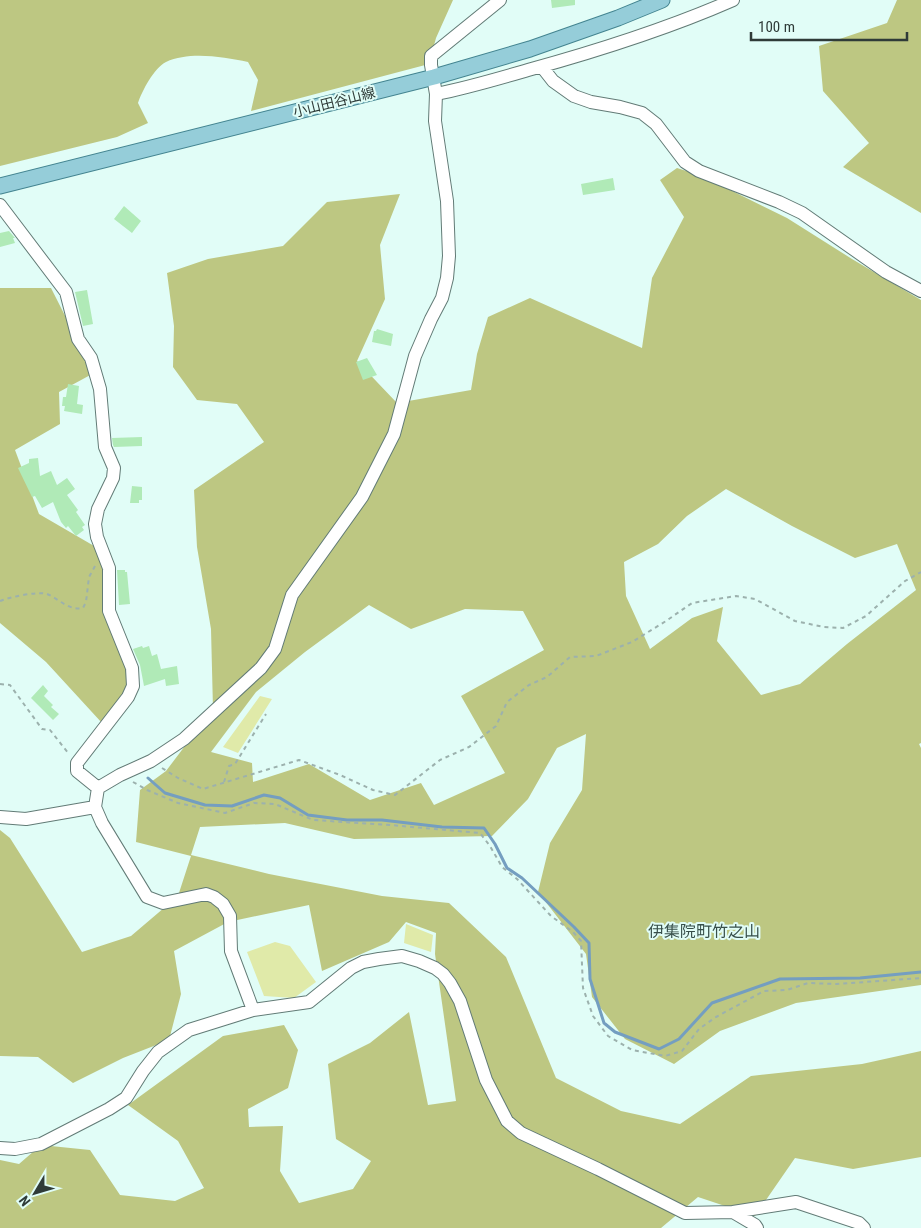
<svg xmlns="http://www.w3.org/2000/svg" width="921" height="1228" font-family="'Roboto Condensed','Noto Sans JP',sans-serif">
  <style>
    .green { fill: #e0eaa9 }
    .forest { fill: #bdc782; fill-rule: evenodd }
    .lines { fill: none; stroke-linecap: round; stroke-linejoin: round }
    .stream { stroke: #749ec0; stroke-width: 3 }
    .building { fill: #b0eab7 }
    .minor-casing { stroke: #627b76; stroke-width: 14 }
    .major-casing { stroke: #438490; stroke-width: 17 }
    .path { stroke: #9cb1ad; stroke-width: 2; stroke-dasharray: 4 4; stroke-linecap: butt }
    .minor { stroke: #fff; stroke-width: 12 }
    .major { stroke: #95cdd9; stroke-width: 15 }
    .labels { text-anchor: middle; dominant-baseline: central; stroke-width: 4; stroke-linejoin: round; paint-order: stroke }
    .street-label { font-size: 14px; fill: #2f3b38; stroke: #e1fdf7 }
    .quarter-label { font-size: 16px; fill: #374f4a; stroke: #e1fdf7 }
  </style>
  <rect width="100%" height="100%" fill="#e1fdf7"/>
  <path class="green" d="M260,696L272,699L238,753L223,747Z
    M406,924L433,935L431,952L404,943Z
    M275,942L290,946L316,982L294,998L264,996L247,952Z"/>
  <path class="forest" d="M0,0H453L436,38L429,64L251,111L258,80L248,62C223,57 190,51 166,62C154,68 142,91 138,103L148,123L117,137L0,166Z
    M897,0H921V213L843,167L869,143L823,91L819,46L887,23Z
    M677,168L702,176L787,218L852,259L921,300V743L919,744L921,748V985L796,1003L720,1031L674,1064L625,1039L592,997L586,954L538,892L550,843L582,790L586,734L557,748L528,799L492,836L354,839L285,823L200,827L191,855L269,874L382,896L449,903L506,957L556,1078L621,1111L680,1124L751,1076L862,1064L921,1051V1157L853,1169L795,1158L755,1216L698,1197L661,1228H0V1160L19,1164L41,1145L90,1150L120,1195L175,1201L204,1188L178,1141L128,1105L223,1036L284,1025L298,1050L288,1088L248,1109L249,1127L283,1126L280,1171L299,1203L353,1189L371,1161L336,1139L328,1064L370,1043L409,1012L428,1105L456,1101L435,954L436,933L406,922L389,942L322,971L309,905L228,922L174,951L181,994L169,1040L123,1058L73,1083L38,1057L0,1056V830L10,838L82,952L131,936L178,896L191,856L136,842L140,790L166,771L213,709L211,629L197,547L194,490L264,442L237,404L197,400L173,367L174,326L167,273L208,259L283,246L327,202L400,194L380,245L385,299L357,361L397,403L471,390L477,354L488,317L530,298L642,348L652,278L684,217L660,180ZM726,489L792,526L855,558L897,544L916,590L847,644L800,684L761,695L717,641L723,607L692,618L650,649L626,596L624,562L658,544L687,516ZM369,605L411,629L465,609L523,611L544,650L461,696L505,773L434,805L421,783L370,800L309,764L253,782L252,763L211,752L256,692L305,652Z
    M0,288H51L94,373L59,392L60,424L15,450L39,514L101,550L115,617L134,669L131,701L102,723L46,662L0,623Z"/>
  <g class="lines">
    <path class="stream" d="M148,778L165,793L205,805L232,806L264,795L280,798L308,815L347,820H382L442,827L484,828L495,844L507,868L522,878L574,927L589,943L590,979L604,1023L615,1032L659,1049L679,1039L712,1003L780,979L860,978L921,972"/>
  </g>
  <path class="building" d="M551,0H575V5L552,8Z
    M613,178L615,190L583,195L581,184Z
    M124,206L141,221L132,233L114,219Z
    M9,231L15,238H13L15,243L0,247V233Z
    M87,290L93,324L83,326L75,292Z
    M377,329L393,334L391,346L372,342L374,331H376Z
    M367,358L377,375L363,380L356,362Z
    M68,384L79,386L77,404L83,405L82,414L64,411L65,406H62L63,397H66Z
    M142,437V446L114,447L113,445L112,438Z
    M38,458L40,476L51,471L57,485L67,478L75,489L67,495L78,510L76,512L85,525L82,527L84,530L76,536L68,526L66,528L61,522L53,502L42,508L35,496L32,497L18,468L29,463V459Z
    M132,486L142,487V500H139V503H130Z
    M117,570H125V572H127L130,604L119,605Z
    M142,646L143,648L149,646L152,656L157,654L161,669L177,666L179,684L166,686L165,679L144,686L140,665L133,649Z
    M43,685L48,691L44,696L53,705L51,707L59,714L53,720L31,698Z"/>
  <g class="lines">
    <defs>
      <path id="minor" d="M542,67L553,81L574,96L591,102L620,107L642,113L656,124L685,162L699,171L779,202L802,213L886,272L921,291
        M436,94C467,88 497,79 528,70C597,51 667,29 733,0
        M0,205L66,292L78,339L91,358L100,389L105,447L114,468L113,478L98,509L95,524L97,537L109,568V611L132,668L133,686L128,697L77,763V771L98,788
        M98,788L120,775L151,761L184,739L261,668L275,649L292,595L362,497L394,434L415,356L431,319L442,298L447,278L449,256L447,201L435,121L436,94L431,65V56L500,0
        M98,788L95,807L102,823L147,897L163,903L206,894L214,897L223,904L230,916L231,951L253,1010
        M0,817L26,819L95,807
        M0,1148L15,1149L41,1144L109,1109L126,1098L143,1071L158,1052L189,1030L253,1010L309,1002L351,968L363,962L379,959L402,956L419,961L435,968L443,974L450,983L460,1001L486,1080L507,1121L521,1133L598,1169L685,1213L733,1212L755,1225L757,1228
        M733,1212L796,1202L859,1223L864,1228"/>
      <path id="major" d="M0,186L434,77L530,49L618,18L662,0"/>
    </defs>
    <use href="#minor" class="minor-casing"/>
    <use href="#major" class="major-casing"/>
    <path class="path" d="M0,601C10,597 38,591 47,594C59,599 69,611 83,608L86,602L89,577L95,566
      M0,684L10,685L42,729L50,730L69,754
      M162,768L178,778L203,789L299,760L340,775L373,790L395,795L440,760L469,747L496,726L507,702L529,685L547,677L570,657L596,656L632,642L666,621L692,603L736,596L755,599L795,621L824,627L843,628L866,616L905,581L921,572
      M133,782L147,790L178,803L225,813L254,803L275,804L313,820L390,825L480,833L490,846L502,867L517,879L551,916L573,932L581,941L583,988L593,1016L608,1036L632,1050L665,1056L682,1051L699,1029L716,1017L764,991L787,990L808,983L837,984L921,978
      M224,782L229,766L235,764L266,714"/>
    <use href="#minor" class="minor"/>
    <use href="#major" class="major"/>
  </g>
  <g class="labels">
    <g class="street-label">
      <text transform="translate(334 102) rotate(-14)">小山田谷山線</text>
    </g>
    <g class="quarter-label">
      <text x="704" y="931">伊集院町竹之山</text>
    </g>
  </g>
  <g transform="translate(35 1193) rotate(232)" stroke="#e1fdf7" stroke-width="4" paint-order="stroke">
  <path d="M0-4L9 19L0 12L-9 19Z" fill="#2f3b38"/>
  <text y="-8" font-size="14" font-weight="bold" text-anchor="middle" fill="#2f3b38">N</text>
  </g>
  <path d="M751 32v8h156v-8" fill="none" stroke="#2f3b38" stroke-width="2.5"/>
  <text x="758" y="32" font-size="15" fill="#2f3b38" stroke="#e1fdf7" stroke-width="4" paint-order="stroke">100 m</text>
</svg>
